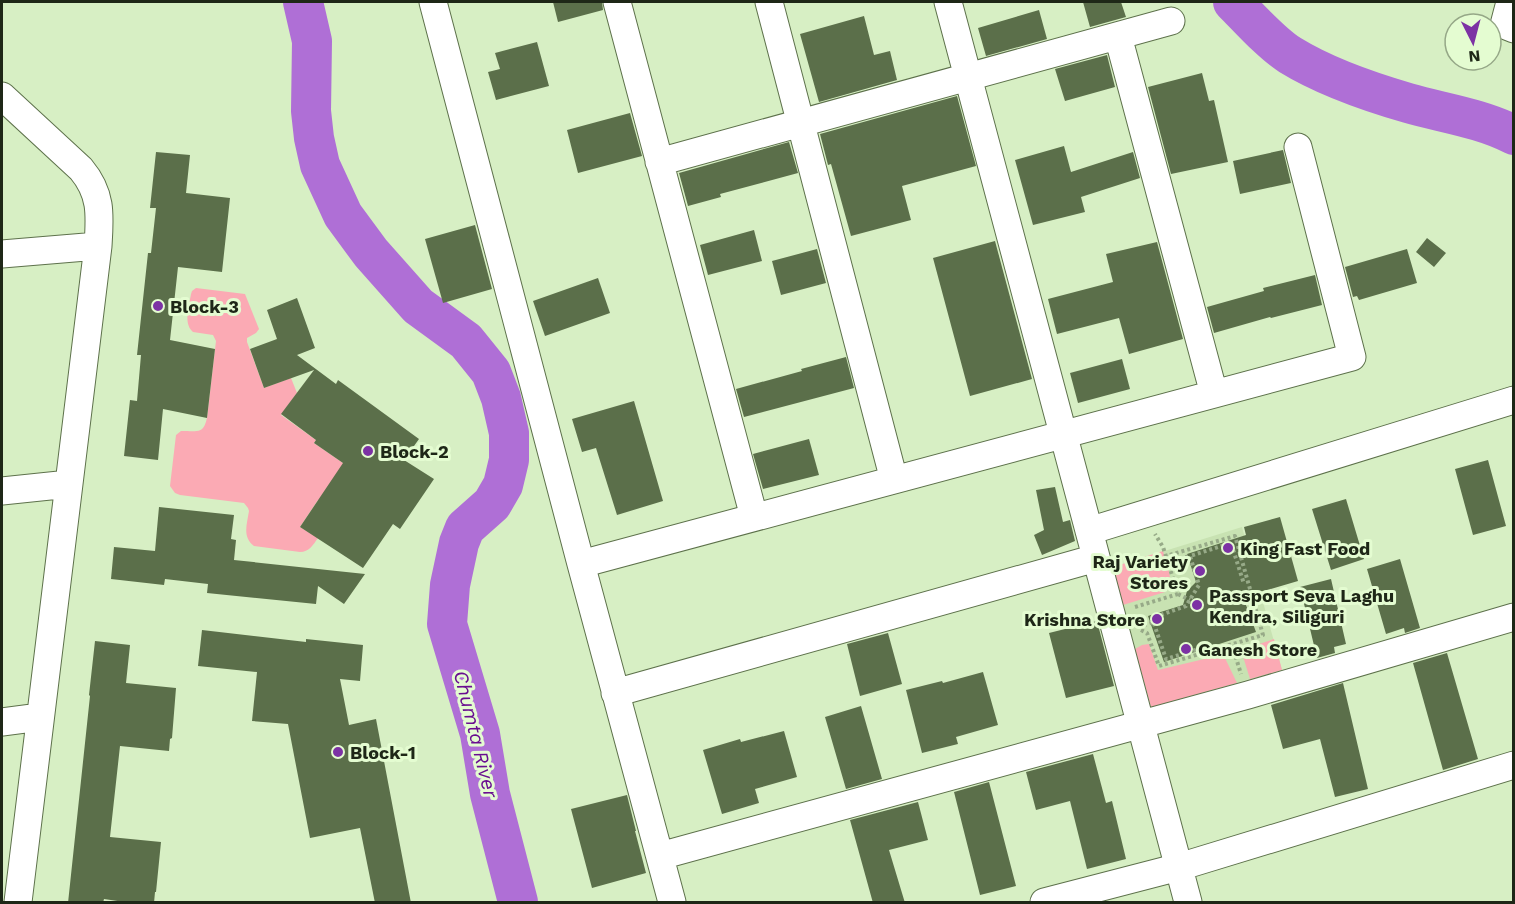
<svg xmlns="http://www.w3.org/2000/svg" width="1515" height="904" font-family="'Work Sans',sans-serif">
  <style>
    .built { fill: #c8e2b2 }
    .green { fill: #fbaab4 }
    .lines { fill: none; stroke-linecap: round; stroke-linejoin: round }
    .river { stroke: #af6fd6; stroke-width: 40 }
    .building { fill: #5b6f4a }
    .minor-casing { stroke: #5d714b; stroke-width: 29 }
    .path { stroke: #97aa88; stroke-width: 4; stroke-dasharray: 3 3; stroke-linecap: butt }
    .minor { stroke: #fff; stroke-width: 27 }
    .poi-dot { fill: #7c32a4; stroke: #e4fcd1; stroke-width: 2 }
    .labels { text-anchor: middle; dominant-baseline: central; stroke-width: 6; stroke-linejoin: round; paint-order: stroke }
    .poi-label { font-size: 18px; font-weight: bold; fill: #1e2717; stroke: #e4fcd1; text-anchor: start }
    .water-label { font-size: 20px; font-style: italic; fill: #690e90; stroke: #e4fcd1 }
  </style>
  <rect width="100%" height="100%" fill="#d7efc4"/>
  <path class="built" d="M1242,527L1282,670L1151,707L1113,567Z"/>
  <path class="green" d="M196,288L245,294L259,329L256,333L247,338V342L264,388L291,378L297,393L281,415L316,440L314,443L343,463L349,521L318,500L300,527L318,538C313,545 309,552 300,552L254,546C242,537 247,524 249,511L248,508L244,503L180,495L175,493L170,486L176,435L181,431C196,430 203,436 207,418L216,341L213,335L193,332C183,324 189,306 191,294L192,291Z
    M1163,551C1166,564 1176,582 1165,592L1123,605L1113,567Z
    M1274,639L1282,670L1250,679L1241,650Z
    M1149,644L1158,670L1221,655L1225,658L1237,683L1151,707L1135,649L1142,645Z"/>
  <g class="lines">
    <path class="river" d="M303,2L312,41L311,111L314,138L320,165L343,215L371,253L418,306L466,341L491,372L501,398L509,433V460L503,485L492,504L465,528L459,543L450,585L447,624L480,734L490,794L518,902
      M1233,2C1249,18 1271,43 1290,55C1324,76 1370,92 1408,103C1443,113 1481,118 1514,135"/>
  </g>
  <path class="building" d="M553,2H602L603,10L558,22Z
    M1083,2H1121L1126,17L1090,27Z
    M1039,10L1047,39L986,56L978,28Z
    M864,16L874,55L890,51L897,80L819,102L800,34Z
    M537,42L549,86L496,100L488,72L500,69L495,53Z
    M1107,55L1115,87L1065,101L1055,69Z
    M1202,73L1209,101L1214,100L1228,162L1171,174L1148,87Z
    M957,96L976,166L902,186L911,220L851,236L831,164L828,165L820,134Z
    M630,113L642,156L578,173L567,130Z
    M789,142L798,173L720,194L721,197L688,206L679,173Z
    M1064,146L1071,172L1133,152L1140,178L1081,197L1085,212L1033,225L1015,160Z
    M1283,150L1291,183L1240,194L1233,161Z
    M156,152L190,155L186,193L230,198L222,272L178,267L170,340L215,349L207,418L163,409L158,460L124,456L130,400L137,401L141,355H137L148,253H151L156,208H150Z
    M475,225L492,289L443,303L425,239Z
    M754,230L762,261L708,275L700,245Z
    M1427,238L1446,253L1434,267L1416,252Z
    M995,241L1032,379L970,396L933,258Z
    M1157,242L1183,339L1129,354L1119,318L1057,334L1048,299L1113,282L1106,254Z
    M817,249L826,283L781,295L772,261Z
    M1407,249L1417,283L1359,300L1357,296L1353,297L1345,267Z
    M1315,275L1322,305L1271,318L1270,317L1214,333L1207,307L1264,291L1263,288Z
    M598,278L610,313L545,336L533,301Z
    M297,298L315,348L297,355L336,384L338,380L419,439L404,460L434,479L400,529L393,524L363,568L300,527L343,463L314,443L316,440L281,414L314,370L264,388L250,349L277,339L267,310Z
    M846,357L854,388L744,417L736,389L802,371L801,369Z
    M1122,359L1130,389L1078,403L1070,373Z
    M634,401L663,501L617,515L596,448L582,452L572,419Z
    M809,439L819,475L763,489L753,454Z
    M1488,460L1506,526L1473,535L1455,469Z
    M1055,487L1063,522L1070,520L1075,541L1042,555L1034,535L1044,530L1036,490Z
    M1346,499L1364,559L1331,570L1312,509Z
    M159,507L234,515L231,539L236,540L234,560L365,574L344,604L318,586L316,604L207,593L208,584L165,579L164,585L111,579L114,547L155,551Z
    M1280,517L1298,581L1243,597L1256,632L1164,662L1148,616L1183,605L1187,591L1196,582L1187,554L1246,535L1244,527Z
    M1400,559L1420,628L1405,633L1404,628L1386,634L1367,569Z
    M1331,579L1346,644L1334,647L1335,653L1317,658L1300,587Z
    M1097,621L1114,686L1066,698L1049,633Z
    M202,630L306,642V639L363,645L360,681L340,679L349,725L376,719L411,903H375L360,828L310,838L288,724L252,721L257,672L198,666Z
    M888,633L902,684L860,696L847,644Z
    M95,641L130,645L126,683L176,688L172,738L170,739L169,751L120,746L110,837L161,842L156,892H155L154,903H131L104,899L103,903H68L90,696L89,695Z
    M1447,653L1478,759L1443,770L1413,663Z
    M983,672L998,725L956,737L958,744L922,753L906,690L942,681L943,683Z
    M1343,683L1368,789L1335,797L1320,739L1283,749L1271,705Z
    M861,706L882,779L846,789L825,717Z
    M784,731L797,777L755,789L759,803L722,814L703,750L740,739L741,742Z
    M1093,754L1106,803L1112,801L1126,859L1087,869L1070,801L1036,810L1026,772Z
    M989,782L1016,886L980,895L954,792Z
    M627,795L636,831H635L646,873L592,888L571,809Z
    M918,802L928,840L889,850L905,903H873L850,820Z"/>
  <g class="lines">
    <defs>
      <path id="minor" d="M433,2L581,564L672,902
        M617,2L754,517
        M769,2L894,480
        M948,2L1188,902
        M1510,2L1504,25L1514,29
        M1118,36L1214,394
        M2,96L81,169C102,194 100,215 98,246L18,902
        M659,162L1171,21
        M2,254L98,246
        M2,491L69,484
        M1089,531L1514,400
        M581,564L1352,357L1298,147
        M615,693L1096,558
        M2,722L40,717
        M660,856L1248,695L1514,617
        M1044,902L1179,867L1514,765"/>
    </defs>
    <use href="#minor" class="minor-casing"/>
    <path class="path" d="M1168,562L1190,556
      M1178,594L1190,600
      M1135,607L1178,594L1163,547L1155,534
      M1138,627L1154,622
      M1141,630L1147,633L1159,666L1263,635L1235,536L1166,556
      M1232,645L1241,674
      M1210,651L1208,646L1166,659L1152,618L1186,606L1199,585L1190,556L1231,543L1244,584"/>
    <use href="#minor" class="minor"/>
  </g>
  <g class="poi-dot">
    <circle cx="158" cy="306" r="6"/>
    <circle cx="368" cy="451" r="6"/>
    <circle cx="1228" cy="548" r="6"/>
    <circle cx="1200" cy="571" r="6"/>
    <circle cx="1197" cy="605" r="6"/>
    <circle cx="1157" cy="619" r="6"/>
    <circle cx="1186" cy="649" r="6"/>
    <circle cx="338" cy="752" r="6"/>
  </g>
  <g class="labels">
    <g class="poi-label">
      <text x="170" y="306">Block-3</text>
      <text x="380" y="451">Block-2</text>
      <text x="1240" y="548">King Fast Food</text>
      <text x="1188" y="561" text-anchor="end">Raj Variety<tspan x="1188" dy="21">Stores</tspan></text>
      <text x="1209" y="595">Passport Seva Laghu<tspan x="1209" dy="21">Kendra, Siliguri</tspan></text>
      <text x="1145" y="619" text-anchor="end">Krishna Store</text>
      <text x="1198" y="649">Ganesh Store</text>
      <text x="350" y="752">Block-1</text>
    </g>
    <g class="water-label">
      <text transform="translate(476 734) rotate(76)">Chumta River</text>
    </g>
  </g>
  <rect width="1515" height="904" fill="none" stroke="#1e2717" stroke-width="6"/>
  <g transform="translate(1473 42) rotate(174)"><circle r="28" fill="#e4fcd1" stroke="#95a787" stroke-width="1.5"/>
  <path d="M0-4.5L10 22L0 15L-10 22Z" fill="#7c32a4"/>
  <text y="-9" font-size="16" font-weight="bold" text-anchor="middle" fill="#1e2717">N</text>
  </g>
</svg>
